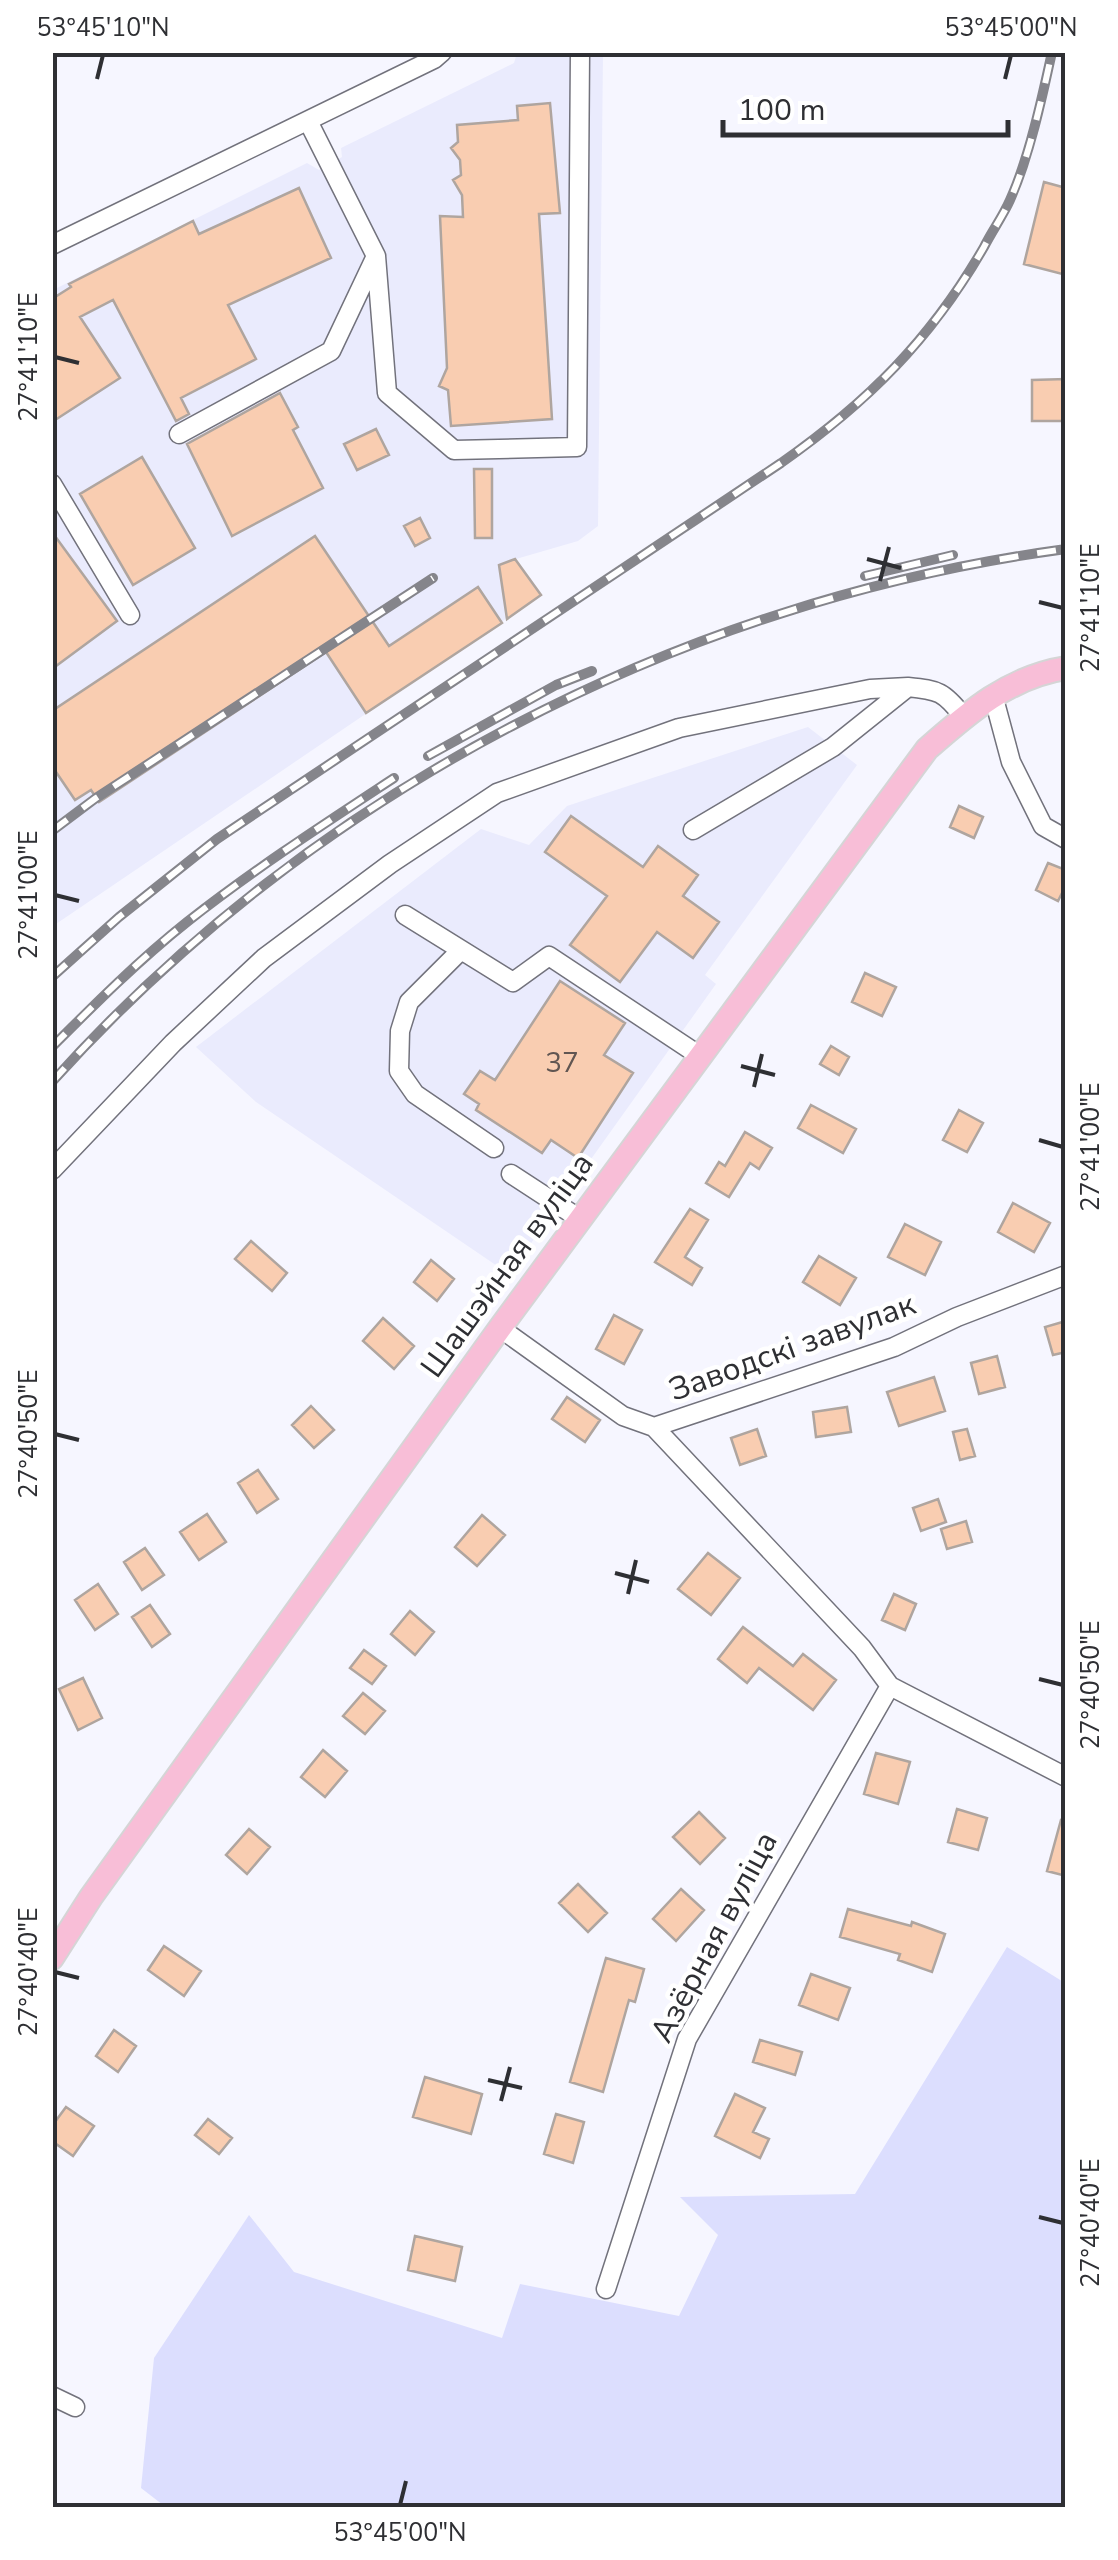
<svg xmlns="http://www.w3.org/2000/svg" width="1118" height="2560" font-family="'Nunito Sans',sans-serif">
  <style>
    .built { fill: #eaebfd }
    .green { fill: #dcdefe }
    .building { fill: #f9cdb1; stroke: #afa59f; stroke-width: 2.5 }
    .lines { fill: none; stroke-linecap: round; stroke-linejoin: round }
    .minor-casing { stroke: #72727c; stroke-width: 21 }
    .major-casing { stroke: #d5d5d6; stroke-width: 26 }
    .minor { stroke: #fff; stroke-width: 18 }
    .major { stroke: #f8bed7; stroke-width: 22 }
    .rail-casing { stroke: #85858b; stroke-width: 10 }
    .rail { stroke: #fff; stroke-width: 6; stroke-dasharray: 19; stroke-linecap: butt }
    .ticks { fill: none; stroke: #2e2f33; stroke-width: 4 }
    .labels { text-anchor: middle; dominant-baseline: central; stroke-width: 9; stroke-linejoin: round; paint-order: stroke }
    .number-label { font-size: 28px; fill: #615652 }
    .street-label { font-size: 32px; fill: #2e2f33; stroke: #fff }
    .neatline { fill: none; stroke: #2e2f33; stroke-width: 4 }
    .ticks-label { font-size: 25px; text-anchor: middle; fill: #2e2f33 }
  </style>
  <rect width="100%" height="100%" fill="#f6f6ff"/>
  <path class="built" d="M517,53H603L598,526L578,541L516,559L541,595L53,926V290L307,163L319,170L342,157L341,148L514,63Z
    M808,727L857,765L705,975L716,984L509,1274L256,1102L196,1047L481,829L529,845L567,806Z"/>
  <path class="green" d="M1007,1947L1065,1983V2507L167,2508L141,2488L154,2358L249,2215L294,2272L502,2338L520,2284L679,2316L718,2235L680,2197L855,2194Z"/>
  <path class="building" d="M550,103L560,213L539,214L552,419L451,426L448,390L439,386L447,368L440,216L463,217L462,195L453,180L461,175L460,160L451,148L458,142L457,125L518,120L517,106Z
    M1044,182L1066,188V275L1024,264Z
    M299,188L331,258L228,305L256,359L181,398L189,414L176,421L113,300L80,317L120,378L52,422V299L71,287L69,284L193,221L199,234Z
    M1066,379V421H1032V380Z
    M280,393L298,427L293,430L323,488L232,536L187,444Z
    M376,429L389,455L357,470L344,444Z
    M142,457L195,548L133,585L80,494Z
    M474,469H492V538H475Z
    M420,518L430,538L415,546L404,526Z
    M52,532L117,621L52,669Z
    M315,536L389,646L478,587L502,623L366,713L326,652L99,802L91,790L75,800L52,766V711Z
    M515,559L541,595L507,619L499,565Z
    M959,806L983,817L974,838L950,827Z
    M571,816L643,867L658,846L698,875L683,896L719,922L693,958L657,932L620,982L570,945L607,896L545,852Z
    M1048,863L1066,870V885L1058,901L1036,890Z
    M865,973L896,987L882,1016L852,1002Z
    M560,981L625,1023L604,1055L633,1073L578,1158L551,1140L542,1153L476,1110L479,1104L464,1094L480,1071L495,1080Z
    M831,1046L849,1057L839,1075L820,1064Z
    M811,1105L856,1129L843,1153L798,1128Z
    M959,1110L983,1123L967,1152L943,1140Z
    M745,1132L772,1148L759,1169L750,1163L729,1197L706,1183L719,1162L725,1166Z
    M1013,1203L1050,1223L1034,1252L998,1232Z
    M690,1209L708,1220L685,1257L702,1268L692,1285L655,1262Z
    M905,1224L941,1242L925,1275L888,1257Z
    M251,1241L287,1273L272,1291L235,1259Z
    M819,1256L856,1278L840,1305L803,1282Z
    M431,1260L454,1279L437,1301L414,1282Z
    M614,1315L642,1330L624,1364L596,1349Z
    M383,1318L414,1346L394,1369L363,1341Z
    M1066,1321V1352L1053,1355L1045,1327Z
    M997,1356L1005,1387L979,1394L971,1363Z
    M934,1377L945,1411L899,1426L887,1392Z
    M567,1397L600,1420L585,1442L552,1419Z
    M311,1406L334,1430L314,1448L292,1425Z
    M847,1407L851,1432L816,1437L813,1412Z
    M757,1429L766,1456L740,1465L731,1438Z
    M967,1429L975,1456L960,1460L953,1432Z
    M258,1470L278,1499L257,1513L238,1483Z
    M938,1499L946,1522L921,1531L913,1508Z
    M207,1514L226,1542L199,1560L180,1532Z
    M482,1515L505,1535L477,1566L455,1547Z
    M966,1521L972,1542L947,1549L941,1529Z
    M145,1548L164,1575L142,1590L124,1562Z
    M708,1553L740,1578L711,1615L678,1589Z
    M98,1584L118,1614L95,1630L75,1600Z
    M894,1594L916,1604L905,1630L882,1620Z
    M150,1605L170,1634L152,1647L132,1617Z
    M410,1611L434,1632L415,1655L391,1634Z
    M743,1627L793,1666L803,1654L836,1680L813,1710L759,1668L747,1683L718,1659Z
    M364,1650L386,1666L372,1684L350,1668Z
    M83,1678L102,1718L78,1730L59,1689Z
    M363,1693L385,1711L365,1734L343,1716Z
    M323,1750L347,1771L325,1797L301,1777Z
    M876,1753L910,1762L898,1804L864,1794Z
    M957,1809L987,1818L978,1850L948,1842Z
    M699,1812L725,1838L700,1864L673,1837Z
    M1061,1820L1066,1821V1876L1047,1871Z
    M249,1829L270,1847L247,1874L226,1855Z
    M578,1884L607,1913L588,1932L559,1903Z
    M681,1889L704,1910L676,1941L653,1919Z
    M848,1909L911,1926L912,1922L945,1934L932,1972L898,1960L900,1954L840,1937Z
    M164,1946L201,1971L184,1996L148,1970Z
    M606,1958L644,1969L635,2002L629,2000L603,2092L570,2082Z
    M811,1974L850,1988L838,2020L799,2005Z
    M114,2030L136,2046L118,2072L96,2056Z
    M760,2040L802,2052L795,2075L753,2062Z
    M425,2077L482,2094L471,2134L413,2117Z
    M735,2094L765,2108L753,2132L769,2139L760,2158L715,2136Z
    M66,2107L94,2126L73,2156L52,2141V2126Z
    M556,2114L584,2122L573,2163L544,2154Z
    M208,2119L232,2138L219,2154L195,2135Z
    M415,2236L462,2247L455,2281L408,2270Z"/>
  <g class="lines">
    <defs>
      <path id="minor" d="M52,245L434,59L442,52
        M376,256L387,393L454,450L577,447L580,52
        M179,434L331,351L376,256L308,121
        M52,484L130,615
        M993,695L1011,762L1043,826L1066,839
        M693,830L833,747L908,687C939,690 944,692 963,716
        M405,915L513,982L549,956L700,1056
        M461,950L409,1002L400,1031L399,1071L415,1094L494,1148
        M52,1170L173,1043L264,958L390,864L497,793L679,728L870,689L908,687
        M511,1174L580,1219
        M500,1328L623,1416L654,1427L894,1347L957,1317L1066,1275
        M890,1686L1066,1777
        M606,2289L687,2039L890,1686L862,1648L654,1427
        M52,2396L75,2407"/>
      <path id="major" d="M52,1958L91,1897L500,1328L927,749C969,712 1009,677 1066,668"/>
    </defs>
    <use href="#minor" class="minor-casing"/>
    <use href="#major" class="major-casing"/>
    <use href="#minor" class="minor"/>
    <use href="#major" class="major"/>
    <defs>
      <path id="rail" d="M865,576L953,555
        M428,756L556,685L592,671
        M52,831L96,798L433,578
        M52,977L119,917L217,839L781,463C868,402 931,339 984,247C992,231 1003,216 1010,200C1029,158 1042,98 1052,52
        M52,1047C95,1004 139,960 187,922C253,870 324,824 394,778
        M52,1082C312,792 680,601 1066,549"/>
    </defs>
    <use href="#rail" class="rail-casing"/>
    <use href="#rail" class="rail"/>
  </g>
  <path class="ticks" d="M97,79L103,55M1005,79L1011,55M55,357L79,363M867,559L901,568M880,581L889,547M1039,602L1063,608M55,895L79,901M741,1066L775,1075M754,1087L762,1054M1039,1140L1063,1147M55,1434L79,1440M615,1573L649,1582M628,1594L636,1560M1039,1679L1063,1685M55,1972L79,1978M488,2080L522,2088M501,2101L510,2067M1039,2217L1063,2223M400,2505L406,2481"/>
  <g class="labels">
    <g class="number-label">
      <text x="562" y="1063">37</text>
    </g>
    <g class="street-label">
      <text transform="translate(507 1265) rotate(-54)">Шашэйная вуліца</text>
      <text transform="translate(792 1347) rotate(-20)">Заводскі завулак</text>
      <text transform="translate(714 1937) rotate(-62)">Азёрная вуліца</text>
    </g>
  </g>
  <rect width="1118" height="2560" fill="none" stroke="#ffffff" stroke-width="110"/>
  <path d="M723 120v15h285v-15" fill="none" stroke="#2e2f33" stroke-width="5"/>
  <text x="738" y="120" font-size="30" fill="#2e2f33" stroke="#ffffff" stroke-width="8" paint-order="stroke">100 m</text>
  <rect x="55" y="55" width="1008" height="2450" class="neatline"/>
  <g class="ticks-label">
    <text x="103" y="36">53°45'10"N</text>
    <text x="1011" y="36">53°45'00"N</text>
    <text transform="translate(28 357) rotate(-90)" y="9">27°41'10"E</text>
    <text transform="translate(1090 608) rotate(-90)" y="9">27°41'10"E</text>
    <text transform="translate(28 895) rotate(-90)" y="9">27°41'00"E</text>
    <text transform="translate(1090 1147) rotate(-90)" y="9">27°41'00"E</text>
    <text transform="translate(28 1434) rotate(-90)" y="9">27°40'50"E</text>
    <text transform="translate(1090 1685) rotate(-90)" y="9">27°40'50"E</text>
    <text transform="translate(28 1972) rotate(-90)" y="9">27°40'40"E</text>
    <text transform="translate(1090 2223) rotate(-90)" y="9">27°40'40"E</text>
    <text x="400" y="2541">53°45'00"N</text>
  </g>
</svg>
